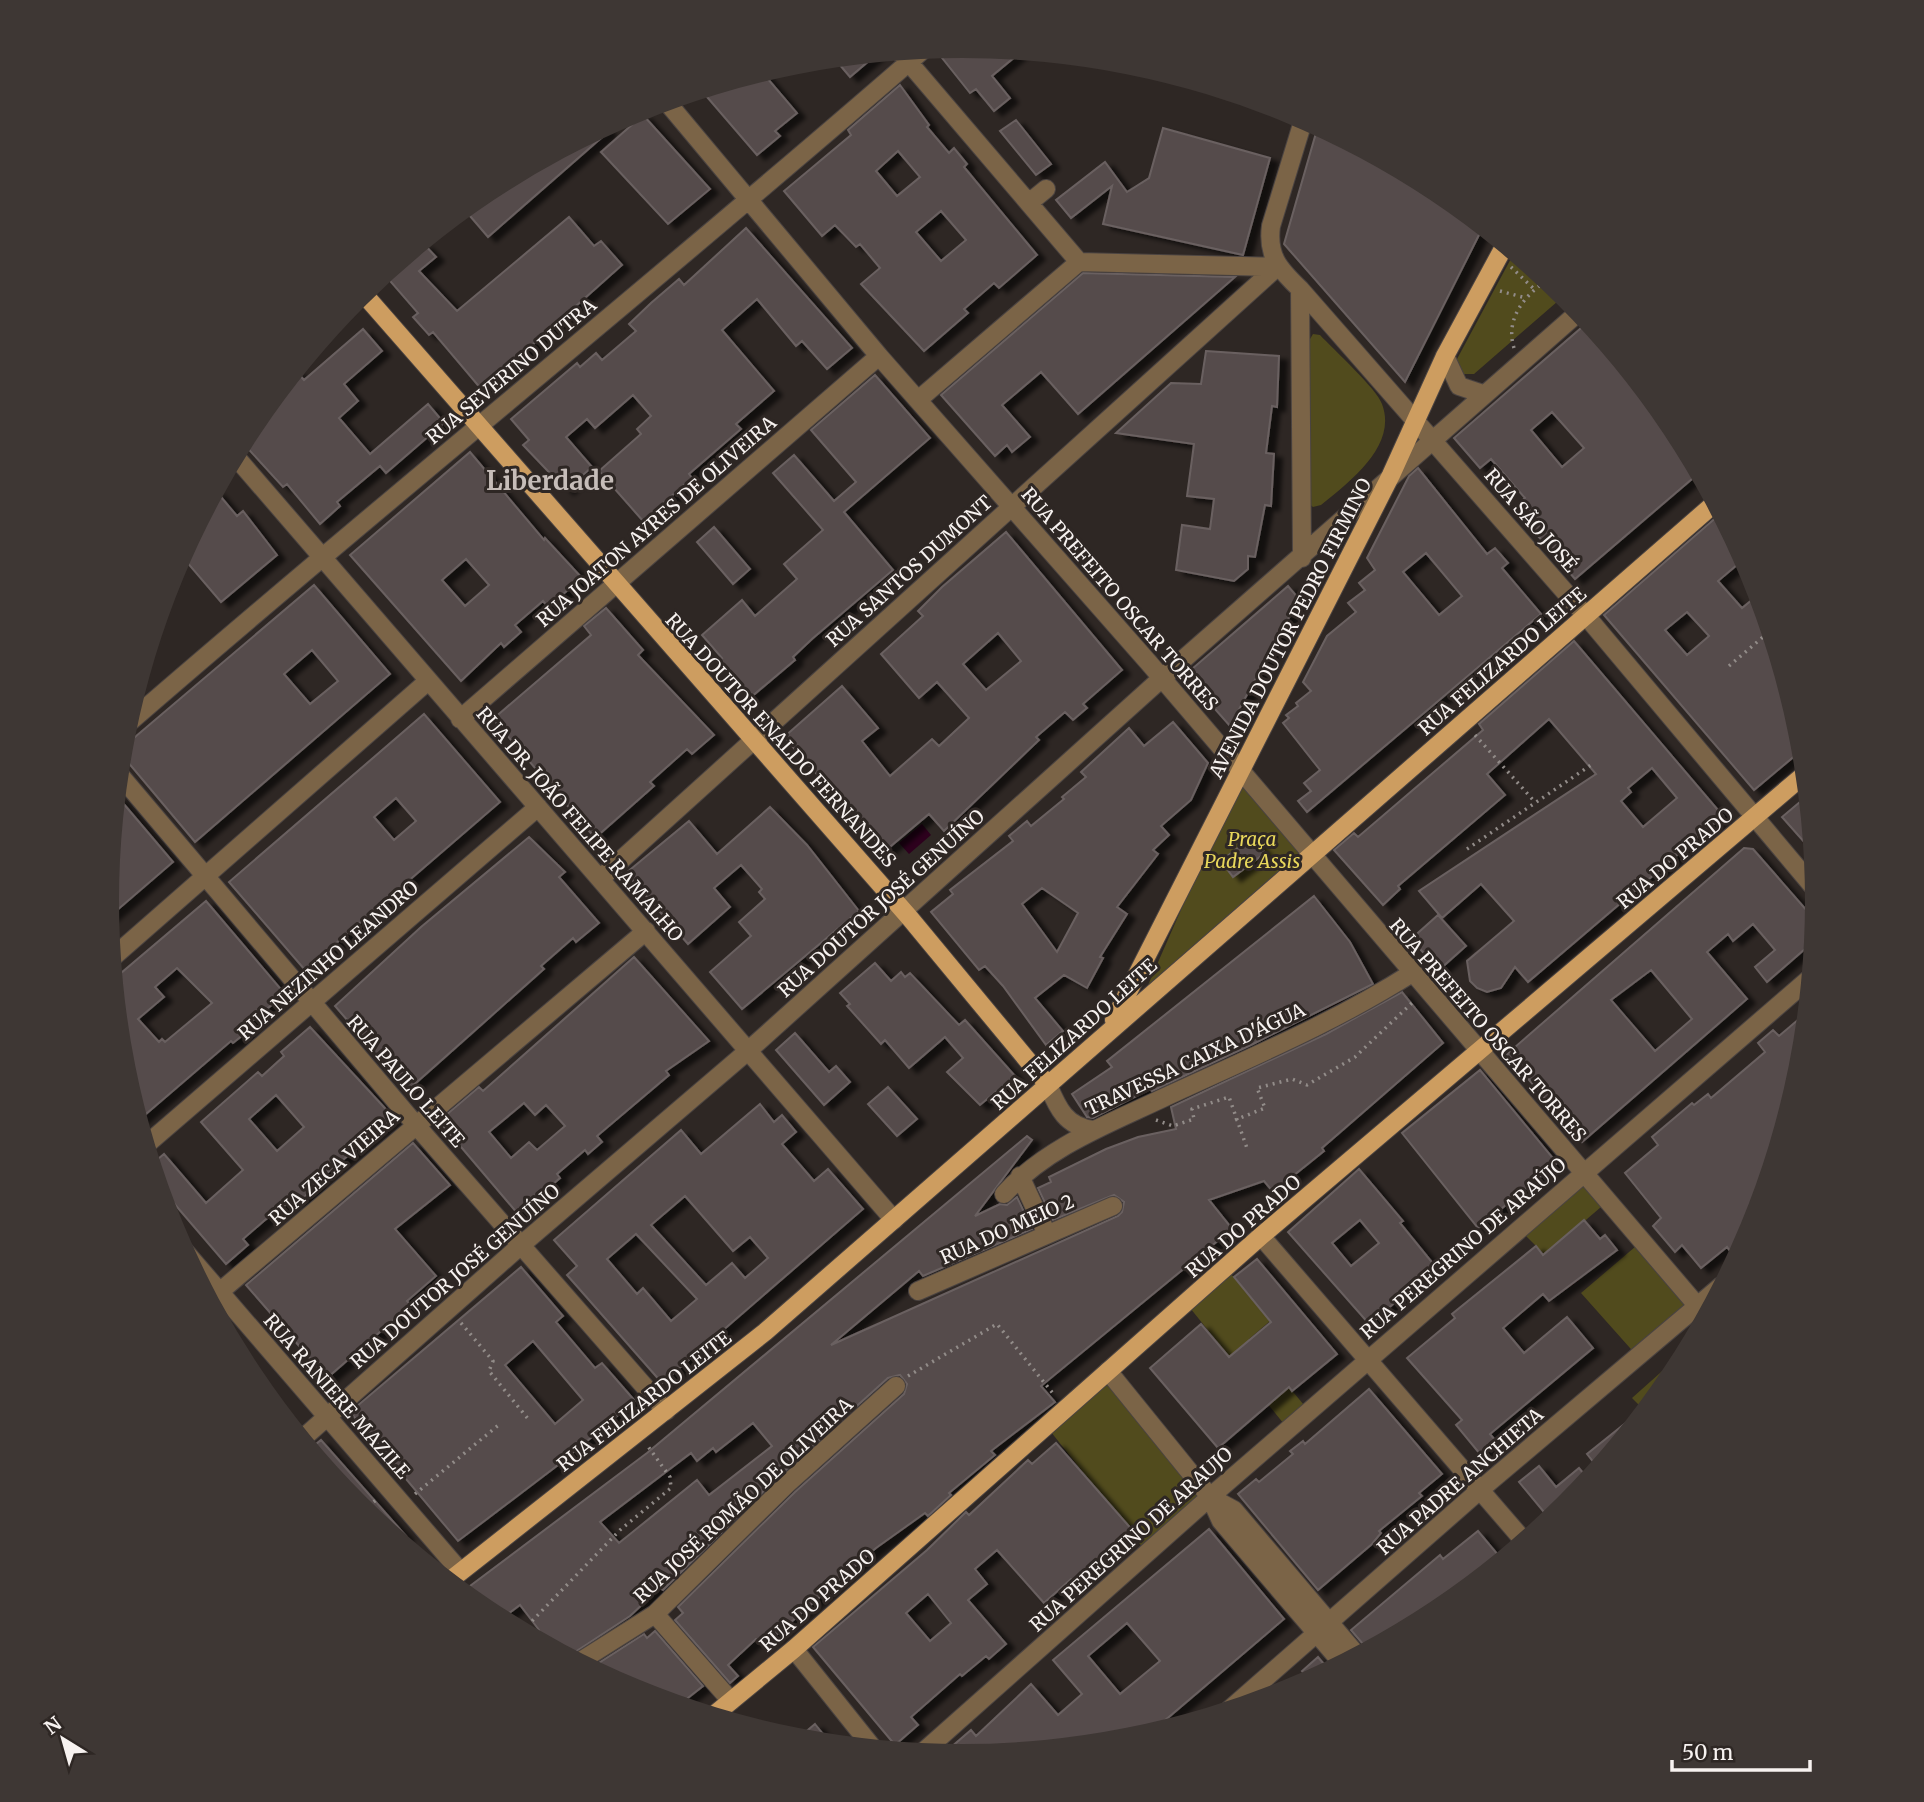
<svg xmlns="http://www.w3.org/2000/svg" width="1924" height="1802" font-family="Merriweather,serif">
  <style>
    .green { fill: #514b1d }
    .water { fill: #2d001d }
    .building { fill: #554c4c; stroke: #6a6161; stroke-width: 2; fill-rule: evenodd; filter: url(#shadow) }
    .lines { fill: none; stroke-linecap: round; stroke-linejoin: round }
    .minor-casing { stroke: #4a4341; stroke-width: 20 }
    .major-casing { stroke: #4a4341; stroke-width: 20 }
    .path { stroke: #928c89; stroke-width: 3.5; stroke-dasharray: 2 5; stroke-linecap: butt }
    .minor { stroke: #7b6447; stroke-width: 18 }
    .major { stroke: #cd9d60; stroke-width: 18 }
    .labels { text-anchor: middle; dominant-baseline: central; stroke-width: 6; stroke-linejoin: round; paint-order: stroke }
    .street-label { font-size: 19px; fill: #f7f2f0; stroke: #2e2724 }
    .park-label { font-size: 19px; font-style: italic; fill: #e8d75b; stroke: #2e2724 }
    .district-label { font-size: 26px; font-weight: bold; fill: #c6bdb9; stroke: #2e2724 }
  </style>
  <defs>
    <filter id="shadow"><feDropShadow dx="8" dy="4.5" stdDeviation="2" flood-color="#0009"/></filter>
  </defs>
  <rect width="100%" height="100%" fill="#2e2724"/>
  <path class="green" d="M1514,253L1565,295L1474,374H1463L1456,365L1457,359Z
    M1313,334L1320,335C1333,349 1377,389 1382,404C1398,446 1349,482 1321,505L1313,507L1307,502L1310,339Z
    M1241,773L1310,853L1141,1001Z
    M1583,1171L1608,1201L1545,1255L1518,1228Z
    M1642,1241L1698,1307L1638,1357L1581,1293Z
    M1226,1268L1270,1321L1249,1339L1309,1411L1288,1429L1186,1303Z
    M1688,1348L1673,1377L1645,1411L1632,1398Z
    M1109,1380L1210,1497L1147,1553L1051,1432Z"/>
  <path class="water" d="M922,824L931,835L909,854L899,843Z"/>
  <path class="building" d="M962,46L1022,51L992,76L1010,98L994,111L976,89L970,93L935,49Z
    M877,54L850,77L834,58L848,57Z
    M762,72L797,113L775,131L780,136L757,155L701,90Z
    M900,85L929,125L927,127L949,153L954,148L967,164L964,167L1037,255L999,288L994,283L964,309L968,313L924,351L861,284L880,268L860,244L856,247L835,225L822,236L784,191L851,135L848,130ZM898,151L920,177L897,196L876,171ZM941,211L966,240L941,261L916,232Z
    M643,115L710,189L668,224L601,152Z
    M1016,120L1051,164L1036,175L1000,131Z
    M1318,126L1438,190L1483,227L1405,382L1284,244Z
    M605,127L608,132L488,237L464,209L487,189Z
    M1163,128L1270,158L1243,255L1103,224L1112,186L1071,218L1056,200L1105,162L1127,192L1149,178Z
    M569,217L594,246L601,241L622,265L482,390L433,332L429,335L413,317L418,313L384,274L424,244L436,257L419,271L457,311Z
    M746,228L852,348L827,369L802,341L796,346L757,299L722,330L774,391L736,424L741,429L689,474L692,478L643,521L599,471L641,434L637,429L651,416L633,395L595,428L587,419L566,437L592,467L566,490L523,445L529,440L511,419L577,363L580,367L596,353L602,360L636,331L629,324L651,303L679,279L684,285Z
    M1083,273L1235,277L1078,414L1041,372L1002,405L1030,437L1012,452L1007,445L995,456L941,395Z
    M1588,322L1674,426L1699,473L1575,579L1514,508L1525,498L1491,459L1480,468L1454,438ZM1552,412L1584,448L1562,467L1531,430Z
    M363,329L382,351L344,384L358,401L339,418L370,454L428,404L444,423L386,473L380,466L337,502L340,506L320,524L287,484L283,487L242,442L251,425L296,371L304,380Z
    M1206,351L1279,356L1277,407L1272,406L1266,453L1274,454L1271,506L1265,505L1255,557L1248,556V569L1234,581L1176,570L1182,525L1210,529L1214,499L1187,496L1194,444L1116,433L1171,383L1201,384Z
    M875,375L930,438L844,512L893,570L812,639L793,657L795,660L750,698L718,661L722,658L702,635L742,600L755,616L797,579L784,564L823,530L773,473L794,455L834,501L856,482L811,430Z
    M470,452L544,540L545,538L582,578L548,607L543,601L515,625L521,632L504,647L501,643L461,681L350,555ZM466,559L489,585L465,606L442,580Z
    M1418,468L1487,554L1495,548L1508,563L1502,568L1541,614L1307,812L1298,801L1311,791L1304,783L1320,770L1283,723L1289,718L1286,715L1298,706L1296,703L1311,691L1303,682L1327,636L1356,612L1348,603L1365,590L1359,583L1375,570L1367,558L1409,476ZM1426,553L1462,596L1439,615L1403,572Z
    M216,491L237,516L243,511L277,555L221,602L185,560L190,556L184,550Z
    M1720,514L1744,559L1718,581L1742,608L1759,594L1801,734L1803,749L1754,790L1604,615ZM1687,612L1709,636L1687,655L1665,630Z
    M714,527L750,569L733,584L697,542Z
    M1006,532L1122,670L1083,704L1087,708L1073,720L1065,712L1036,737L1039,740L944,831L929,814L885,851L784,737L842,686L878,728L862,741L890,776L932,739L939,746L969,718L937,682L919,698L881,654L923,616L918,611L942,587ZM998,633L1021,661L986,690L963,664Z
    M314,585L390,674L195,842L121,754L122,748ZM312,650L338,681L310,704L284,674Z
    M1288,586L1299,599L1230,726L1185,675Z
    M606,608L643,650L638,655L714,735L692,754L687,749L650,782L654,786L595,838L493,719L591,635L584,626Z
    M1574,641L1723,816L1528,982L1515,967L1501,988L1487,992L1477,988L1470,981L1467,961L1514,921L1481,884L1442,918L1419,891L1596,774L1549,719L1487,774L1505,795L1398,886L1400,889L1383,905L1334,850L1354,833L1358,837L1483,730L1479,724ZM1652,768L1677,798L1643,827L1621,801L1631,792L1628,788Z
    M424,714L500,802L305,970L229,882ZM396,798L416,821L394,840L374,817Z
    M1173,722L1208,763L1191,800L1161,826L1169,835L1153,850L1158,854L1117,907L1127,914L1100,957L1103,958L1087,988L1064,975L1035,998L1063,1031L1046,1045L1003,986L985,966L979,970L931,912L953,894L950,890L1013,841L1009,836L1027,821L1031,826L1064,799L1062,797L1086,777L1081,772L1129,728L1144,746ZM1042,888L1078,913L1057,952L1022,904Z
    M117,796L173,862L108,918L107,901Z
    M1807,796L1808,809L1813,852L1782,817Z
    M770,807L807,845L859,911L742,1009L710,972L751,936L739,922L765,899L759,892L762,889L741,865L714,888L730,907L688,944L626,873L689,821L717,854Z
    M529,837L565,872L559,877L599,923L576,942L573,938L541,966L544,969L408,1090L335,1006L421,927Z
    M1252,837L1265,853L1233,877L1221,861Z
    M1744,848L1753,849L1816,921L1813,942L1767,982L1755,967L1775,950L1753,924L1733,941L1728,934L1707,952L1747,999L1582,1142L1507,1054ZM1651,970L1692,1019L1655,1051L1611,1000Z
    M1314,896L1350,942L1373,984L1253,1044L1152,1091L1150,1089L1093,1118L1087,1117L1072,1094L1112,1067L1107,1061Z
    M206,901L285,994L245,1027L248,1031L233,1043L231,1041L139,1120L123,1068L114,979ZM177,968L212,1003L165,1042L162,1039L159,1042L138,1019L164,997L155,987Z
    M1438,915L1466,946L1439,970L1411,939Z
    M634,957L709,1041L666,1071L669,1075L597,1136L602,1142L588,1154L585,1150L557,1174L560,1178L518,1214L439,1121L479,1087L483,1091ZM524,1103L535,1115L546,1105L565,1126L537,1150L529,1142L511,1158L489,1132Z
    M875,963L891,981L901,972L905,977L910,973L959,1025L965,1020L1015,1076L980,1105L947,1072L963,1058L945,1037L909,1068L885,1040L881,1044L847,1006L850,1004L840,993Z
    M1402,992L1443,1043L1322,1148L1324,1151L1273,1192L1264,1181L1209,1200L1234,1231L1221,1241L1220,1239L1041,1386L1055,1402L991,1451L995,1455L949,1493L951,1495L928,1516L925,1513L876,1548L774,1637L770,1632L760,1642L756,1639L728,1665L738,1676L730,1683L675,1620L683,1613L678,1607L795,1492L904,1394L907,1384L900,1375L888,1378L779,1476L663,1590L660,1588L630,1616L569,1656L531,1636L539,1630L520,1605L500,1620L462,1592L647,1453L1027,1136L1032,1140L975,1216L1000,1204L1007,1205L1017,1197L1032,1229L923,1276L919,1271L831,1345L1118,1216L1122,1212L1124,1202L1114,1195L1053,1220L1038,1188L1051,1182L1049,1177L1106,1149L1138,1137L1176,1129L1171,1107L1326,1034ZM753,1423L772,1446L709,1495L697,1480L619,1543L600,1522L691,1453L697,1461L713,1448L716,1452Z
    M1806,1013L1801,1068L1752,1229L1730,1251L1727,1247L1701,1268L1682,1245L1675,1252L1653,1226L1661,1218L1625,1173L1658,1145L1652,1137L1692,1103L1694,1105L1708,1094L1711,1098L1765,1052L1758,1043L1773,1030L1779,1036Z
    M310,1027L394,1118L316,1182L318,1184L299,1202L295,1198L265,1220L243,1239L248,1245L226,1264L159,1186L152,1164L164,1154L206,1203L243,1170L201,1122L258,1072L262,1076L284,1056L281,1052ZM276,1095L304,1127L277,1151L249,1119Z
    M795,1033L829,1072L836,1066L850,1082L824,1105L776,1050Z
    M1480,1070L1557,1163L1478,1228L1402,1133Z
    M888,1087L917,1119L897,1136L868,1104Z
    M760,1104L774,1122L782,1115L796,1132L782,1144L814,1181L828,1169L863,1209L662,1383L567,1275L577,1266L554,1240L681,1130L701,1154ZM685,1196L733,1251L750,1237L768,1258L745,1278L732,1263L706,1285L651,1225ZM636,1234L697,1299L671,1321L643,1288L637,1294L607,1259Z
    M413,1143L450,1185L395,1229L436,1276L407,1301L411,1305L327,1378L246,1285Z
    M1359,1169L1403,1221L1400,1223L1435,1266L1370,1325L1288,1232ZM1360,1220L1379,1243L1351,1266L1332,1243Z
    M1584,1220L1600,1239L1605,1235L1617,1250L1549,1301L1543,1294L1503,1328L1524,1353L1567,1317L1593,1348L1490,1434L1496,1441L1480,1454L1456,1425L1462,1420L1407,1358L1455,1318L1452,1314L1536,1246L1543,1255Z
    M1257,1259L1337,1354L1292,1391L1289,1387L1218,1448L1150,1368L1201,1324L1229,1357L1271,1322L1234,1277Z
    M521,1267L563,1316L556,1322L595,1368L602,1363L635,1401L562,1462L458,1541L350,1412ZM533,1341L583,1400L555,1424L505,1365Z
    M1369,1389L1442,1474L1419,1493L1422,1496L1379,1531L1381,1533L1372,1544L1318,1590L1238,1494L1256,1479L1259,1482L1293,1454L1290,1451L1303,1441L1305,1444Z
    M1628,1421L1633,1426L1598,1468L1587,1454Z
    M321,1440L406,1536L401,1542L357,1506L310,1449Z
    M1056,1443L1134,1532L1075,1583L1071,1579L1044,1603L997,1550L975,1569L987,1584L968,1600L1006,1644L989,1659L986,1656L962,1676L960,1674L911,1717L918,1725L895,1745L813,1647L927,1550L966,1512L969,1515L1028,1460L1032,1464ZM928,1594L951,1623L930,1641L906,1613Z
    M1539,1466L1556,1487L1579,1468L1589,1480L1548,1517L1519,1482Z
    M1209,1529L1284,1619L1150,1733L1129,1740L962,1756L942,1755L971,1730L976,1736L1031,1684L1058,1715L1082,1694L1053,1660ZM1127,1623L1160,1661L1120,1694L1088,1656Z
    M1478,1531L1499,1556L1464,1584L1467,1588L1437,1613L1368,1650L1351,1630L1440,1555L1443,1559Z
    M655,1631L703,1686L679,1705L634,1691L591,1668L644,1634L647,1638Z
    M1318,1657L1329,1670L1310,1681L1302,1671Z
    M815,1724L831,1744L796,1740Z"/>
  <g class="lines">
    <defs>
      <path id="minor" d="M900,52L1079,262
        M666,101L879,356L1149,663L1706,1316
        M1304,118L1271,226C1267,256 1279,269 1300,289L1587,617L1816,890
        M1030,202L1046,189
        M1079,262L1277,267
        M1300,289L1302,558
        M1445,356L1459,386L1483,394
        M918,400L1079,262
        M235,456L894,1220
        M460,719L879,356
        M125,726C388,497 661,279 924,49
        M119,774L415,1124L666,1411
        M600,879L1277,267
        M112,958L428,681
        M1048,1085C1058,1109 1066,1126 1093,1130
        M146,1145L538,807
        M1020,1176L1047,1234
        M1004,1194C1047,1147 1106,1125 1163,1098C1247,1059 1334,1023 1412,973
        M1261,1236L1524,1541
        M182,1248L460,1571
        M918,1291L1113,1206
        M210,1300L646,931
        M1108,1371L1210,1497L1221,1521L1342,1663
        M302,1439L520,1246L749,1050L1162,678L1580,311
        M1210,1497L1234,1510L1357,1655
        M655,1614L731,1701
        M794,1649L873,1748
        M579,1662L655,1614L787,1484L896,1386
        M1229,1710L1481,1489L1721,1286
        M922,1753L1210,1497L1810,978"/>
      <path id="major" d="M362,292L909,917L1048,1085
        M1114,1020L1391,475L1445,356L1505,245
        M449,1581L765,1332L1715,503
        M714,1715L794,1649L1261,1236L1805,774"/>
    </defs>
    <use href="#minor" class="minor-casing"/>
    <use href="#major" class="major-casing"/>
    <path class="path" d="M1511,267L1535,290
      M1548,280L1562,305
      M1500,291L1526,298
      M1514,348C1505,319 1524,296 1547,280
      M1729,666L1770,631
      M1475,735L1534,801
      M1467,849L1591,765
      M1156,1120L1173,1126L1194,1119L1192,1109L1229,1097L1248,1151
      M1235,1120L1265,1108L1257,1088L1292,1079L1307,1085L1355,1057L1414,1001
      M461,1323L493,1361L489,1371L529,1420
      M908,1376L997,1324L1055,1396
      M415,1494L501,1423
      M363,1511L376,1500
      M525,1633L533,1620L620,1530L671,1488L670,1477L647,1445"/>
    <use href="#minor" class="minor"/>
    <use href="#major" class="major"/>
  </g>
  <g class="labels">
    <g class="street-label">
      <text transform="translate(511 371) rotate(-40)">RUA SEVERINO DUTRA</text>
      <text transform="translate(1531 520) rotate(49)">RUA SÃO JOSÉ</text>
      <text transform="translate(656 521) rotate(-41)">RUA JOATON AYRES DE OLIVEIRA</text>
      <text transform="translate(909 571) rotate(-42)">RUA SANTOS DUMONT</text>
      <text transform="translate(1120 599) rotate(49)">RUA PREFEITO OSCAR TORRES</text>
      <text transform="translate(1290 628) rotate(-63)">AVENIDA DOUTOR PEDRO FIRMINO</text>
      <text transform="translate(1502 661) rotate(-41)">RUA FELIZARDO LEITE</text>
      <text transform="translate(781 740) rotate(48)">RUA DOUTOR ENALDO FERNANDES</text>
      <text transform="translate(580 824) rotate(49)">RUA DR. JOÃO FELIPE RAMALHO</text>
      <text transform="translate(1675 858) rotate(-40)">RUA DO PRADO</text>
      <text transform="translate(881 903) rotate(-42)">RUA DOUTOR JOSÉ GENUÍNO</text>
      <text transform="translate(328 960) rotate(-41)">RUA NEZINHO LEANDRO</text>
      <text transform="translate(1488 1030) rotate(49)">RUA PREFEITO OSCAR TORRES</text>
      <text transform="translate(1074 1034) rotate(-42)">RUA FELIZARDO LEITE</text>
      <text transform="translate(1195 1059) rotate(-25)">TRAVESSA CAIXA D'ÁGUA</text>
      <text transform="translate(406 1081) rotate(49)">RUA PAULO LEITE</text>
      <text transform="translate(334 1167) rotate(-41)">RUA ZECA VIEIRA</text>
      <text transform="translate(1243 1226) rotate(-41)">RUA DO PRADO</text>
      <text transform="translate(1007 1229) rotate(-24)">RUA DO MEIO 2</text>
      <text transform="translate(1463 1248) rotate(-41)">RUA PEREGRINO DE ARAÚJO</text>
      <text transform="translate(455 1276) rotate(-41)">RUA DOUTOR JOSÉ GENUÍNO</text>
      <text transform="translate(337 1396) rotate(49)">RUA RANIERE MAZILE</text>
      <text transform="translate(644 1401) rotate(-38)">RUA FELIZARDO LEITE</text>
      <text transform="translate(1460 1481) rotate(-41)">RUA PADRE ANCHIETA</text>
      <text transform="translate(743 1500) rotate(-43)">RUA JOSÉ ROMÃO DE OLIVEIRA</text>
      <text transform="translate(1131 1539) rotate(-42)">RUA PEREGRINO DE ARAUJO</text>
      <text transform="translate(817 1600) rotate(-41)">RUA DO PRADO</text>
    </g>
    <g class="park-label">
      <text x="1252" y="839">Praça<tspan x="1252" dy="22">Padre Assis</tspan></text>
    </g>
    <g class="district-label">
      <text x="550" y="480">Liberdade</text>
    </g>
  </g>
  <path d="M0 0H1924V1802H0ZM119 901a843 843 0 1 1 1686 0a843 843 0 1 1-1686 0Z" fill="#3e3734" fill-rule="evenodd"/>
  <g transform="translate(63 1739) rotate(323)" stroke="#2e2724" stroke-width="5" paint-order="stroke">
  <path d="M0-5L12 26L0 18L-12 26Z" fill="#f7f2f0"/>
  <text y="-10" font-size="19" font-weight="bold" text-anchor="middle" fill="#f7f2f0">N</text>
  </g>
  <path d="M1672 1760v10h138v-10" fill="none" stroke="#f7f2f0" stroke-width="3.5"/>
  <text x="1682" y="1760" font-size="21" fill="#f7f2f0" stroke="#2e2724" stroke-width="5" paint-order="stroke">50 m</text>
</svg>
